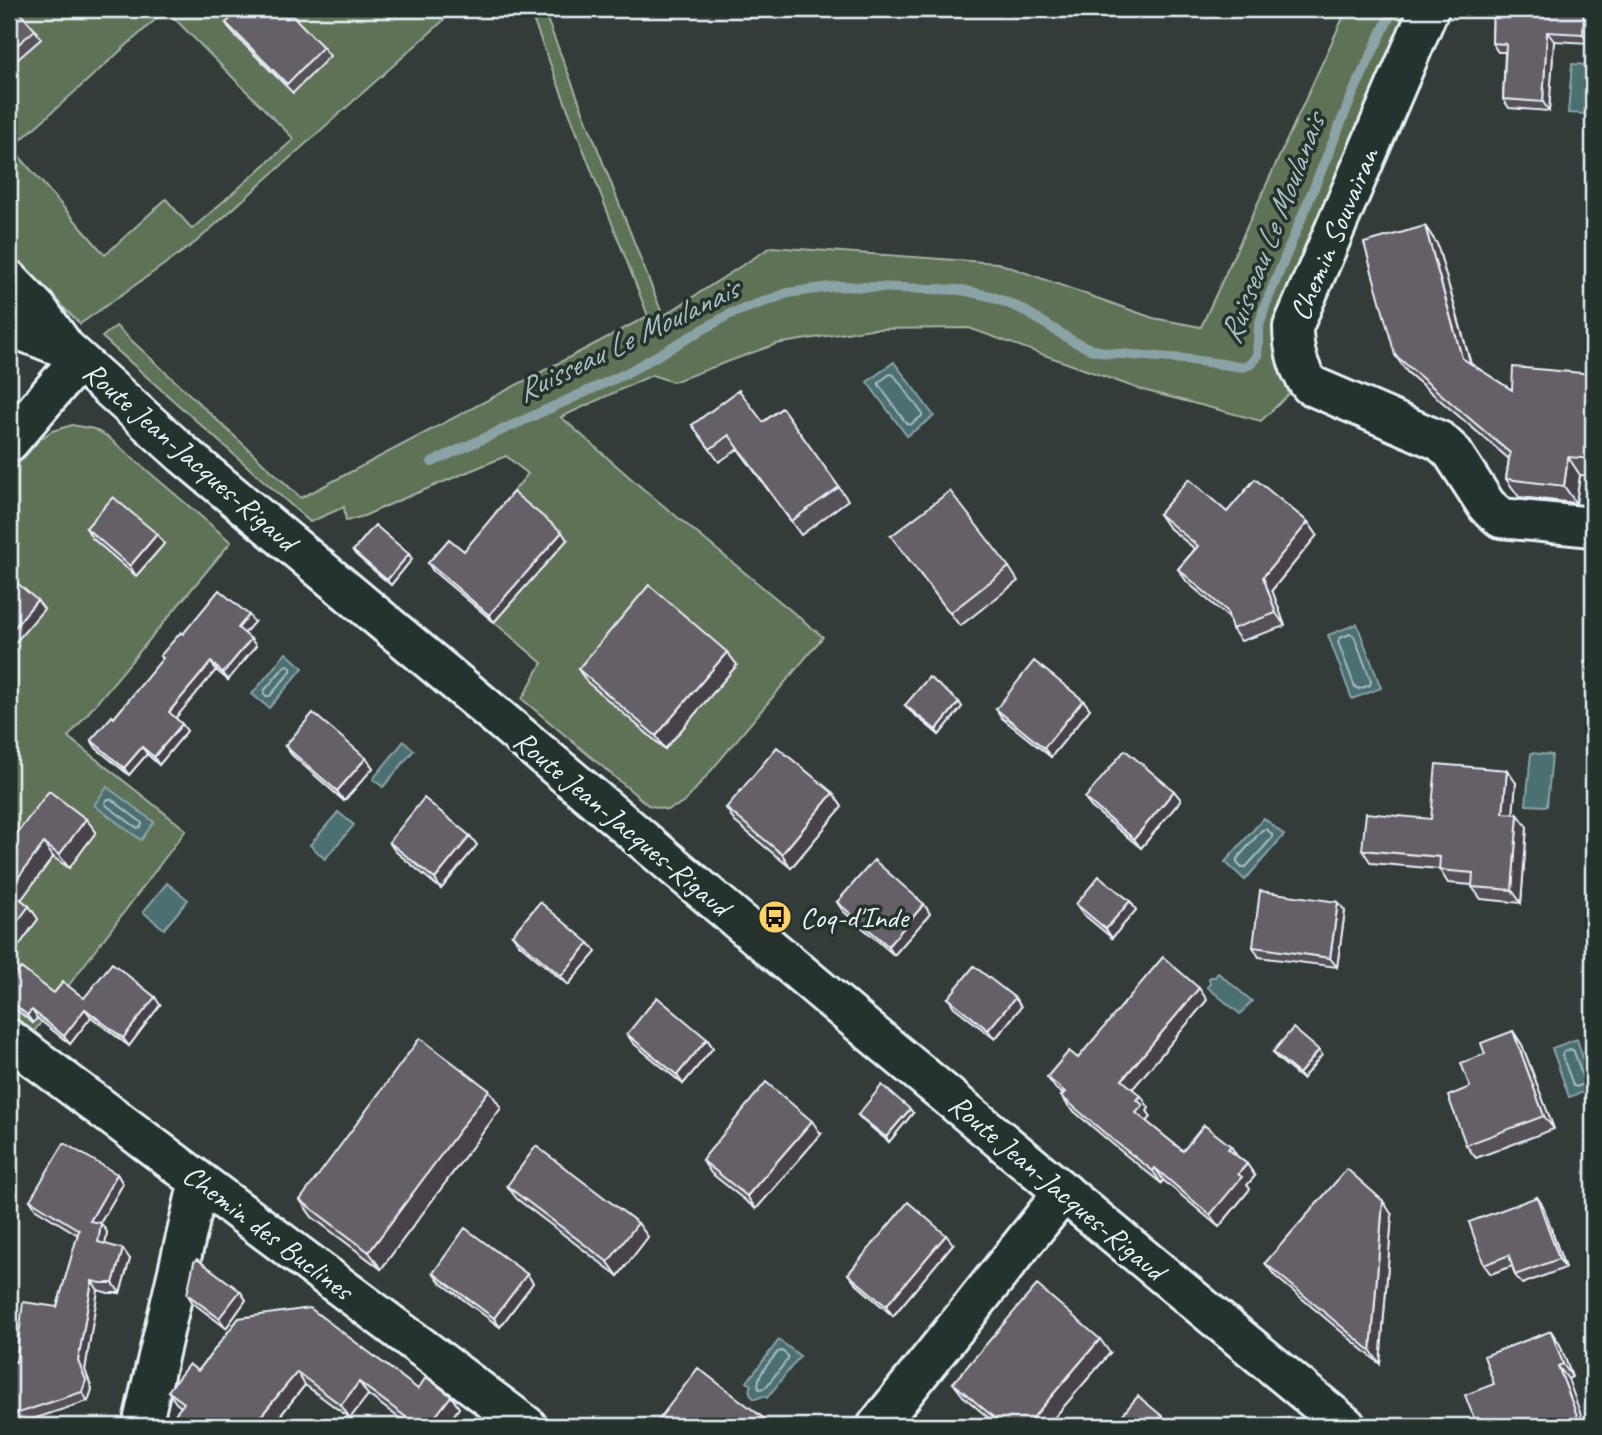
<svg xmlns="http://www.w3.org/2000/svg" width="1602" height="1435" font-family="Caveat,sans-serif">
  <style>
    .green { fill: #607254; stroke: #a4b2a6; stroke-width: 2; fill-rule: evenodd }
    .water { fill: #4b6f71; stroke: #8aa3a7; stroke-width: 2 }
    .lines { fill: none; stroke-linecap: round; stroke-linejoin: round }
    .shore { stroke: #a9bdc2; stroke-width: 2 }
    .stream { stroke: #8aa3a7; stroke-width: 10 }
    .minor-casing { stroke: #e8f1f8; stroke-width: 44 }
    .tertiary-casing { stroke: #e8f1f8; stroke-width: 44 }
    .minor { stroke: #26332d; stroke-width: 38 }
    .tertiary { stroke: #26332d; stroke-width: 38 }
    .wall { fill: #575159; stroke: #e8f1f8; stroke-width: 2 }
    .shaded-wall { fill: #474248; stroke: #e8f1f8; stroke-width: 2 }
    .building { fill: #655e67; stroke: #e8f1f8; stroke-width: 2 }
    .labels { text-anchor: middle; dominant-baseline: central; stroke-width: 7; stroke-linejoin: round; paint-order: stroke }
    .street-label { font-size: 30px; fill: #e8f1f8; stroke: #26332d }
    .poi-label { font-size: 30px; fill: #e8f1f8; stroke: #26332d; text-anchor: start }
    .water-label { font-size: 32px; font-style: italic; fill: #a9bdc2; stroke: #26332d }
  </style>
  <rect width="100%" height="100%" fill="#333c39"/>
  <filter id="ink" filterUnits="userSpaceOnUse"><feTurbulence type="fractalNoise" baseFrequency=".0143" numOctaves="2"/><feDisplacementMap in="SourceGraphic" scale="14" xChannelSelector="R" yChannelSelector="G"/><feConvolveMatrix kernelMatrix="1 2 1 2 8 2 1 2 1" color-interpolation-filters="sRGB"/></filter>
  <g filter="url(#ink)">
    <path class="green" d="M9,9H441L437,14L444,20L196,242L80,324L9,253ZM166,10L294,139L192,229L166,199L105,255L12,148Z
      M529,9H543L663,316L771,247L998,263L1153,318L1201,327L1347,9H1415L1275,337L1289,394L1261,421L1139,389L969,328L871,329L776,344L673,382L652,375L561,417L642,488L823,637L684,803L667,810L648,805L522,699L542,663L494,622L495,513L528,474L506,456L400,500L364,516L346,521L344,507L310,522L102,337L116,326L301,498L648,316Z
      M72,425L94,429L108,437L231,542L68,737L186,830L32,1034L9,1017V475L39,440L52,431Z"/>
    <path class="water" d="M1572,64L1589,65L1586,114L1568,113Z
      M894,362L934,416L907,436L867,382Z
      M1357,624L1381,688L1352,699L1328,635Z
      M286,653L303,668L269,708L252,694Z
      M404,741L414,750L383,787L373,779Z
      M1531,753L1552,755L1547,806L1526,805Z
      M107,787L154,822L141,840L94,805Z
      M338,812L354,825L325,859L310,845Z
      M1264,818L1284,835L1245,880L1225,862Z
      M167,883L188,900L164,929L143,912Z
      M1218,973L1252,1001L1240,1014L1207,987L1210,984L1209,978L1211,977H1215Z
      M1577,1039L1593,1089L1569,1097L1552,1048Z
      M779,1340L800,1356L767,1398L764,1396L755,1399C750,1396 748,1390 751,1385L747,1382Z"/>
    <g class="lines">
      <path class="shore" d="M890,374L894,375L922,413V416L910,425L906,423L879,385V382Z
        M1350,634L1354,636L1371,681L1370,685L1359,689L1355,687L1338,642L1340,638Z
        M288,665L291,667V671L270,696H266L264,694V691L285,666Z
        M108,799H111L141,822L142,824L141,827L137,828L106,805L105,802Z
        M1266,829L1272,834V838L1246,867L1242,868L1237,863V859L1262,830Z
        M1570,1049L1574,1051L1584,1082L1582,1085L1576,1087L1573,1085L1562,1055L1564,1052Z
        M782,1351L788,1356V1359L765,1388L759,1389C755,1376 769,1363 778,1352Z"/>
      <path class="stream" d="M432,462L625,374L730,314L788,293L837,286L962,290L990,296L1022,309L1071,340L1090,349L1108,353L1184,359L1244,367L1251,364L1257,356L1259,326L1265,306L1354,91L1393,9"/>
      <defs>
        <path id="minor" d="M1429,9L1293,327C1293,348 1298,369 1310,385L1440,441L1452,452L1487,506L1501,518L1593,527
          M9,442L78,361
          M9,1039L527,1426
          M142,1426L199,1181
          M877,1426L1064,1192"/>
        <path id="tertiary" d="M9,280L38,310L65,348L184,455L494,714L869,1031L1346,1426
          M9,321L19,330L65,348"/>
      </defs>
      <use href="#minor" class="minor-casing"/>
      <use href="#tertiary" class="tertiary-casing"/>
      <use href="#minor" class="minor"/>
      <use href="#tertiary" class="tertiary"/>
    </g>
    <path class="wall" d="M9,9L35,30L41,39L9,67Z
      M1493,9H1591L1589,43L1554,41L1549,111L1509,108L1503,99L1505,52H1498L1492,43Z
      M287,18L323,47L330,56L293,93L232,32L226,23Z
      M1425,226L1437,244L1471,364L1512,390L1593,374V476L1580,475L1576,503L1519,497L1506,479L1509,459L1407,372L1395,355Z
      M782,408L848,500L801,535L738,449L719,462L692,425L763,422Z
      M1227,512L1308,522L1317,535L1272,590L1285,626L1241,641L1232,629L1229,618L1187,582L1178,569L1195,549L1168,527L1159,514Z
      M86,528L157,534L164,544L136,576L92,538Z
      M891,536L1009,567L1018,581L960,626Z
      M567,540L494,622L433,571L428,563L464,551Z
      M353,551L412,559L391,585L356,555Z
      M254,622L244,633L256,646L228,680L216,670L175,718L182,724L187,731L159,765L147,754L129,775L96,748L91,740L114,718L163,659L160,656L183,634Z
      M727,652L737,665L665,749L587,682L578,669Z
      M1083,700L1090,709L1051,757L1002,718L996,709Z
      M959,702L962,707L939,735L909,710L905,705Z
      M285,746L366,758L373,768L344,801L292,755Z
      M1516,783L1513,814L1527,827L1521,903L1481,899L1472,887V885L1448,883L1439,869L1371,863L1362,850Z
      M1174,791L1181,800L1141,848L1091,807L1085,798Z
      M833,793L842,807L791,868L735,822L726,808Z
      M86,819L96,832L69,868L53,857L21,900L29,906L38,919L13,954L9,951V844Z
      M470,836L477,845L441,889L395,851L389,842Z
      M1130,901L1136,910L1112,938L1083,914L1076,904Z
      M837,902L924,904L930,914L894,955L843,911Z
      M1338,902L1345,911L1337,967L1259,957L1253,947Z
      M512,935L589,943L596,952L568,985L519,944Z
      M9,985L84,998L160,1005L129,1046L91,1017L70,1044L37,1018L33,1023L9,1004Z
      M948,998H1015L1021,1007L995,1039L954,1007Z
      M1207,1000L1132,1089L1149,1108L1147,1111L1151,1117L1147,1122L1183,1151L1231,1146L1237,1156L1247,1164L1255,1176L1247,1185L1250,1189L1219,1227L1163,1180L1161,1183L1122,1152L1070,1108L1061,1096L1063,1094L1056,1089L1047,1077L1078,1058Z
      M1513,1031L1522,1045L1554,1129L1476,1158L1466,1145L1485,1054Z
      M627,1034L707,1039L713,1048L683,1084L633,1043Z
      M1319,1050L1322,1055L1302,1079L1276,1057L1273,1052Z
      M501,1108L381,1269L312,1217L300,1200Z
      M913,1113L889,1142L861,1119L858,1115Z
      M821,1134L756,1209L711,1173L702,1160Z
      M117,1174L123,1184L100,1223L107,1232L105,1244L130,1259L120,1293H108L98,1290L85,1370L92,1389L88,1401L15,1425H9V1361L16,1362L57,1307L78,1235L36,1209L30,1200Z
      M507,1186L638,1223L648,1237L618,1276L517,1199Z
      M1537,1197L1543,1206L1565,1268L1522,1284L1515,1275L1512,1266L1491,1274L1484,1265Z
      M1392,1215L1380,1364L1275,1276L1265,1263Z
      M953,1244L893,1316L855,1283L848,1274Z
      M433,1273L527,1274L533,1283L500,1327L440,1282Z
      M240,1291L246,1300L226,1328L193,1303L187,1294Z
      M239,1318L418,1389L451,1396L459,1408L446,1426H410L368,1395L350,1418L305,1385L272,1426H166L181,1407L176,1403L168,1391L198,1371Z
      M1551,1331L1560,1345L1572,1377L1568,1379L1494,1384Z
      M1110,1353L1047,1426H998L963,1396L953,1383Z"/>
    <path class="shaded-wall" d="M1584,9H1591L1589,43L1583,34Z
      M1547,32L1554,41L1549,111L1543,102Z
      M1425,226L1437,244L1474,376L1462,358Z
      M1568,457L1580,475L1576,503L1564,486Z
      M1308,522L1317,535L1272,590L1285,626L1276,613L1263,577Z
      M562,532L567,540L494,622L489,615Z
      M157,534L164,544L136,576L130,566Z
      M409,554L412,559L391,585L387,580Z
      M37,600L44,609L9,650V634Z
      M249,615L254,622L243,635L238,628Z
      M251,639L256,646L228,680L223,673Z
      M727,652L737,665L665,749L656,736Z
      M211,662L216,670L174,720L169,712Z
      M1083,700L1090,709L1051,757L1044,748Z
      M959,702L962,707L939,735L936,730Z
      M182,724L187,731L159,765L154,757Z
      M142,747L147,754L129,775L124,768Z
      M366,758L373,768L344,801L337,791Z
      M1507,770L1516,783L1512,825L1503,813Z
      M1174,791L1181,800L1141,848L1134,839Z
      M833,793L842,807L791,868L782,854Z
      M1518,814L1527,827L1521,903L1512,890Z
      M86,819L96,832L69,868L59,855Z
      M470,836L477,845L441,889L435,879Z
      M44,843L53,857L18,904L9,890Z
      M1130,901L1136,910L1112,938L1106,929Z
      M1338,902L1345,911L1337,967L1330,958Z
      M924,904L930,914L894,955L888,946Z
      M29,906L38,919L13,954L9,948V933Z
      M589,943L596,952L568,985L561,976Z
      M1199,988L1207,1000L1130,1092L1122,1080Z
      M155,997L160,1005L129,1046L123,1038Z
      M1015,998L1021,1007L995,1039L988,1030Z
      M85,1009L91,1017L70,1044L64,1036Z
      M32,1010L37,1018L33,1023L27,1015Z
      M1513,1031L1522,1045L1554,1129L1544,1116Z
      M707,1039L713,1048L683,1084L677,1075Z
      M1319,1050L1322,1055L1302,1079L1299,1074Z
      M489,1090L501,1108L381,1269L369,1252Z
      M1141,1096L1149,1108L1147,1111L1151,1117L1144,1125L1136,1113L1137,1100Z
      M910,1109L913,1113L889,1142L886,1137Z
      M812,1121L821,1134L756,1209L747,1196Z
      M1247,1164L1255,1176L1247,1185L1250,1189L1219,1227L1210,1215L1238,1174Z
      M1155,1168L1163,1180L1161,1183L1153,1171Z
      M117,1174L123,1184L96,1230L90,1221Z
      M1537,1197L1543,1206L1565,1268L1559,1259Z
      M1383,1201L1392,1215L1380,1364L1371,1351Z
      M101,1223L107,1232L104,1251L98,1242Z
      M638,1223L648,1237L618,1276L608,1262Z
      M946,1235L953,1244L893,1316L886,1306Z
      M123,1249L130,1259L120,1293L113,1283Z
      M527,1274L533,1283L500,1327L494,1318Z
      M92,1281L98,1290L85,1370L92,1389L88,1401L82,1392L78,1361Z
      M240,1291L246,1300L226,1328L219,1318Z
      M1551,1331L1560,1345L1572,1377L1563,1364Z
      M1100,1339L1110,1353L1047,1426H1026Z
      M1558,1366L1568,1379L1585,1426H1581Z
      M297,1372L305,1385L272,1426H259L256,1422Z
      M359,1382L368,1395L350,1418L341,1405Z
      M451,1396L459,1408L446,1426H428Z
      M251,1418L257,1426H244Z
      M207,1419L212,1426H201Z"/>
    <path class="building" d="M9,9H17L35,30L9,52Z
      M240,9H278L287,18L291,14L323,47L287,84L226,23Z
      M1493,9H1584L1583,34L1547,32L1543,102L1503,99L1506,44L1492,43Z
      M1425,226L1462,358L1512,390L1513,367L1593,374V459L1568,457L1564,486L1506,479L1510,453L1395,355L1364,243Z
      M739,390L763,422L782,408L839,487L791,521L729,435L710,449L692,425Z
      M1189,479L1227,512L1255,479L1308,522L1263,577L1276,613L1232,629L1227,611L1178,569L1198,546L1159,514Z
      M950,491L1009,567L950,613L891,536Z
      M513,492L562,532L489,615L428,563L449,539L464,551Z
      M113,497L157,534L130,566L86,528Z
      M375,525L409,554L387,580L353,551Z
      M9,576L37,600L9,634Z
      M649,585L727,652L656,736L578,669Z
      M219,590L249,615L238,628L251,639L223,673L211,662L169,712L182,724L154,757L142,747L124,768L91,740L112,716L114,718L163,658L160,656L181,632L183,634Z
      M1593,658V681L1584,662Z
      M1034,661L1083,700L1044,748L996,709Z
      M929,677L959,702L936,730L905,705Z
      M313,713L366,758L337,791L285,746Z
      M777,747L833,793L782,854L726,808Z
      M1125,750L1174,791L1134,839L1085,798Z
      M1436,764L1507,770L1503,813L1518,814L1512,890L1472,887L1473,873L1439,870L1440,857L1362,850L1366,813L1431,819Z
      M49,791L86,819L59,855L44,843L9,890L29,906L9,933V844Z
      M424,798L470,836L435,879L389,842Z
      M874,860L924,904L888,946L837,902Z
      M1099,876L1130,901L1106,929L1076,904Z
      M1260,891L1338,902L1330,958L1253,947Z
      M540,902L589,943L561,976L512,935Z
      M1163,957L1199,988L1122,1080L1141,1096L1137,1100L1143,1105L1136,1113L1183,1151L1204,1125L1231,1146L1228,1149L1247,1164L1238,1174L1242,1177L1210,1215L1155,1168L1153,1171L1113,1140L1061,1096L1065,1092L1047,1077L1069,1051L1078,1058Z
      M112,963L155,997L123,1038L85,1009L64,1036L32,1010L27,1015L9,1000V985L21,968L54,993L63,982L84,998Z
      M974,966L1015,998L988,1030L948,998Z
      M657,997L707,1039L677,1075L627,1034Z
      M1293,1028L1319,1050L1299,1074L1273,1052Z
      M1513,1031L1544,1116L1466,1145L1448,1096L1470,1087L1461,1063L1485,1054L1481,1043Z
      M420,1038L489,1090L369,1252L300,1200Z
      M766,1082L812,1121L747,1196L702,1160Z
      M882,1085L910,1109L886,1137L858,1115Z
      M64,1143L117,1174L90,1221L101,1223L98,1242L123,1249L113,1283H101L92,1281L78,1361L86,1380L82,1392L9,1416V1361L16,1362L23,1302L57,1307L79,1230L30,1200Z
      M536,1146L638,1223L608,1262L507,1186Z
      M1347,1169L1383,1201L1371,1351L1265,1263Z
      M1537,1197L1559,1259L1515,1275L1509,1255L1484,1265L1469,1222Z
      M908,1202L946,1235L886,1306L848,1274Z
      M465,1228L527,1274L494,1318L433,1273Z
      M197,1259L240,1291L219,1318L187,1294L194,1262Z
      M1037,1285L1100,1339L1026,1426H1004L953,1383Z
      M310,1308L418,1389L426,1377L451,1396L428,1426H418L359,1382L341,1405L297,1372L256,1422L251,1418L244,1426H217L207,1419L201,1426H166L184,1403L168,1391L189,1364L198,1371L239,1318Z
      M1551,1331L1563,1364L1558,1366L1581,1426H1477L1465,1395L1494,1384L1484,1356Z
      M698,1368L774,1426H654Z
      M1138,1396L1174,1426H1113Z"/>
  </g>
  <defs>
    <symbol id="bus-disc" viewBox="-11 -11 22 22"><circle r="9.5" fill="#ffd166" stroke="#26332d"/><path d="M-5-6H5V4H4V6H2V4H-2V6H-4V4H-5ZM-3.5-4V0h7V-4ZM-3.5 1.2v1.5H-2V1.2ZM2 1.2v1.5H3.5V1.2Z" fill="#111"/></symbol>
  </defs>
  <g fill-rule="evenodd">
    <use href="#bus-disc" x="756" y="898" width="38" height="38"/>
  </g>
  <g class="labels">
    <g class="street-label">
      <text transform="translate(1334 234) rotate(-67)">Chemin Souvairan</text>
      <text transform="translate(190 456) rotate(41)">Route Jean-Jacques-Rigaud</text>
      <text transform="translate(622 823) rotate(40)">Route Jean-Jacques-Rigaud</text>
      <text transform="translate(1057 1187) rotate(40)">Route Jean-Jacques-Rigaud</text>
      <text transform="translate(268 1232) rotate(37)">Chemin des Buclines</text>
    </g>
    <g class="poi-label">
      <text x="800" y="917">Coq-d'Inde</text>
    </g>
    <g class="water-label">
      <text transform="translate(1272 229) rotate(-69)">Ruisseau Le Moulanais</text>
      <text transform="translate(627 340) rotate(-26)">Ruisseau Le Moulanais</text>
    </g>
  </g>
  <rect width="1602" height="1435" fill="none" stroke="#26332d" stroke-width="35"/>
  <rect x="18" y="18" width="1567" height="1400" fill="none" stroke="#e8f1f8" stroke-width="2.5" filter="url(#ink)"/>
</svg>
